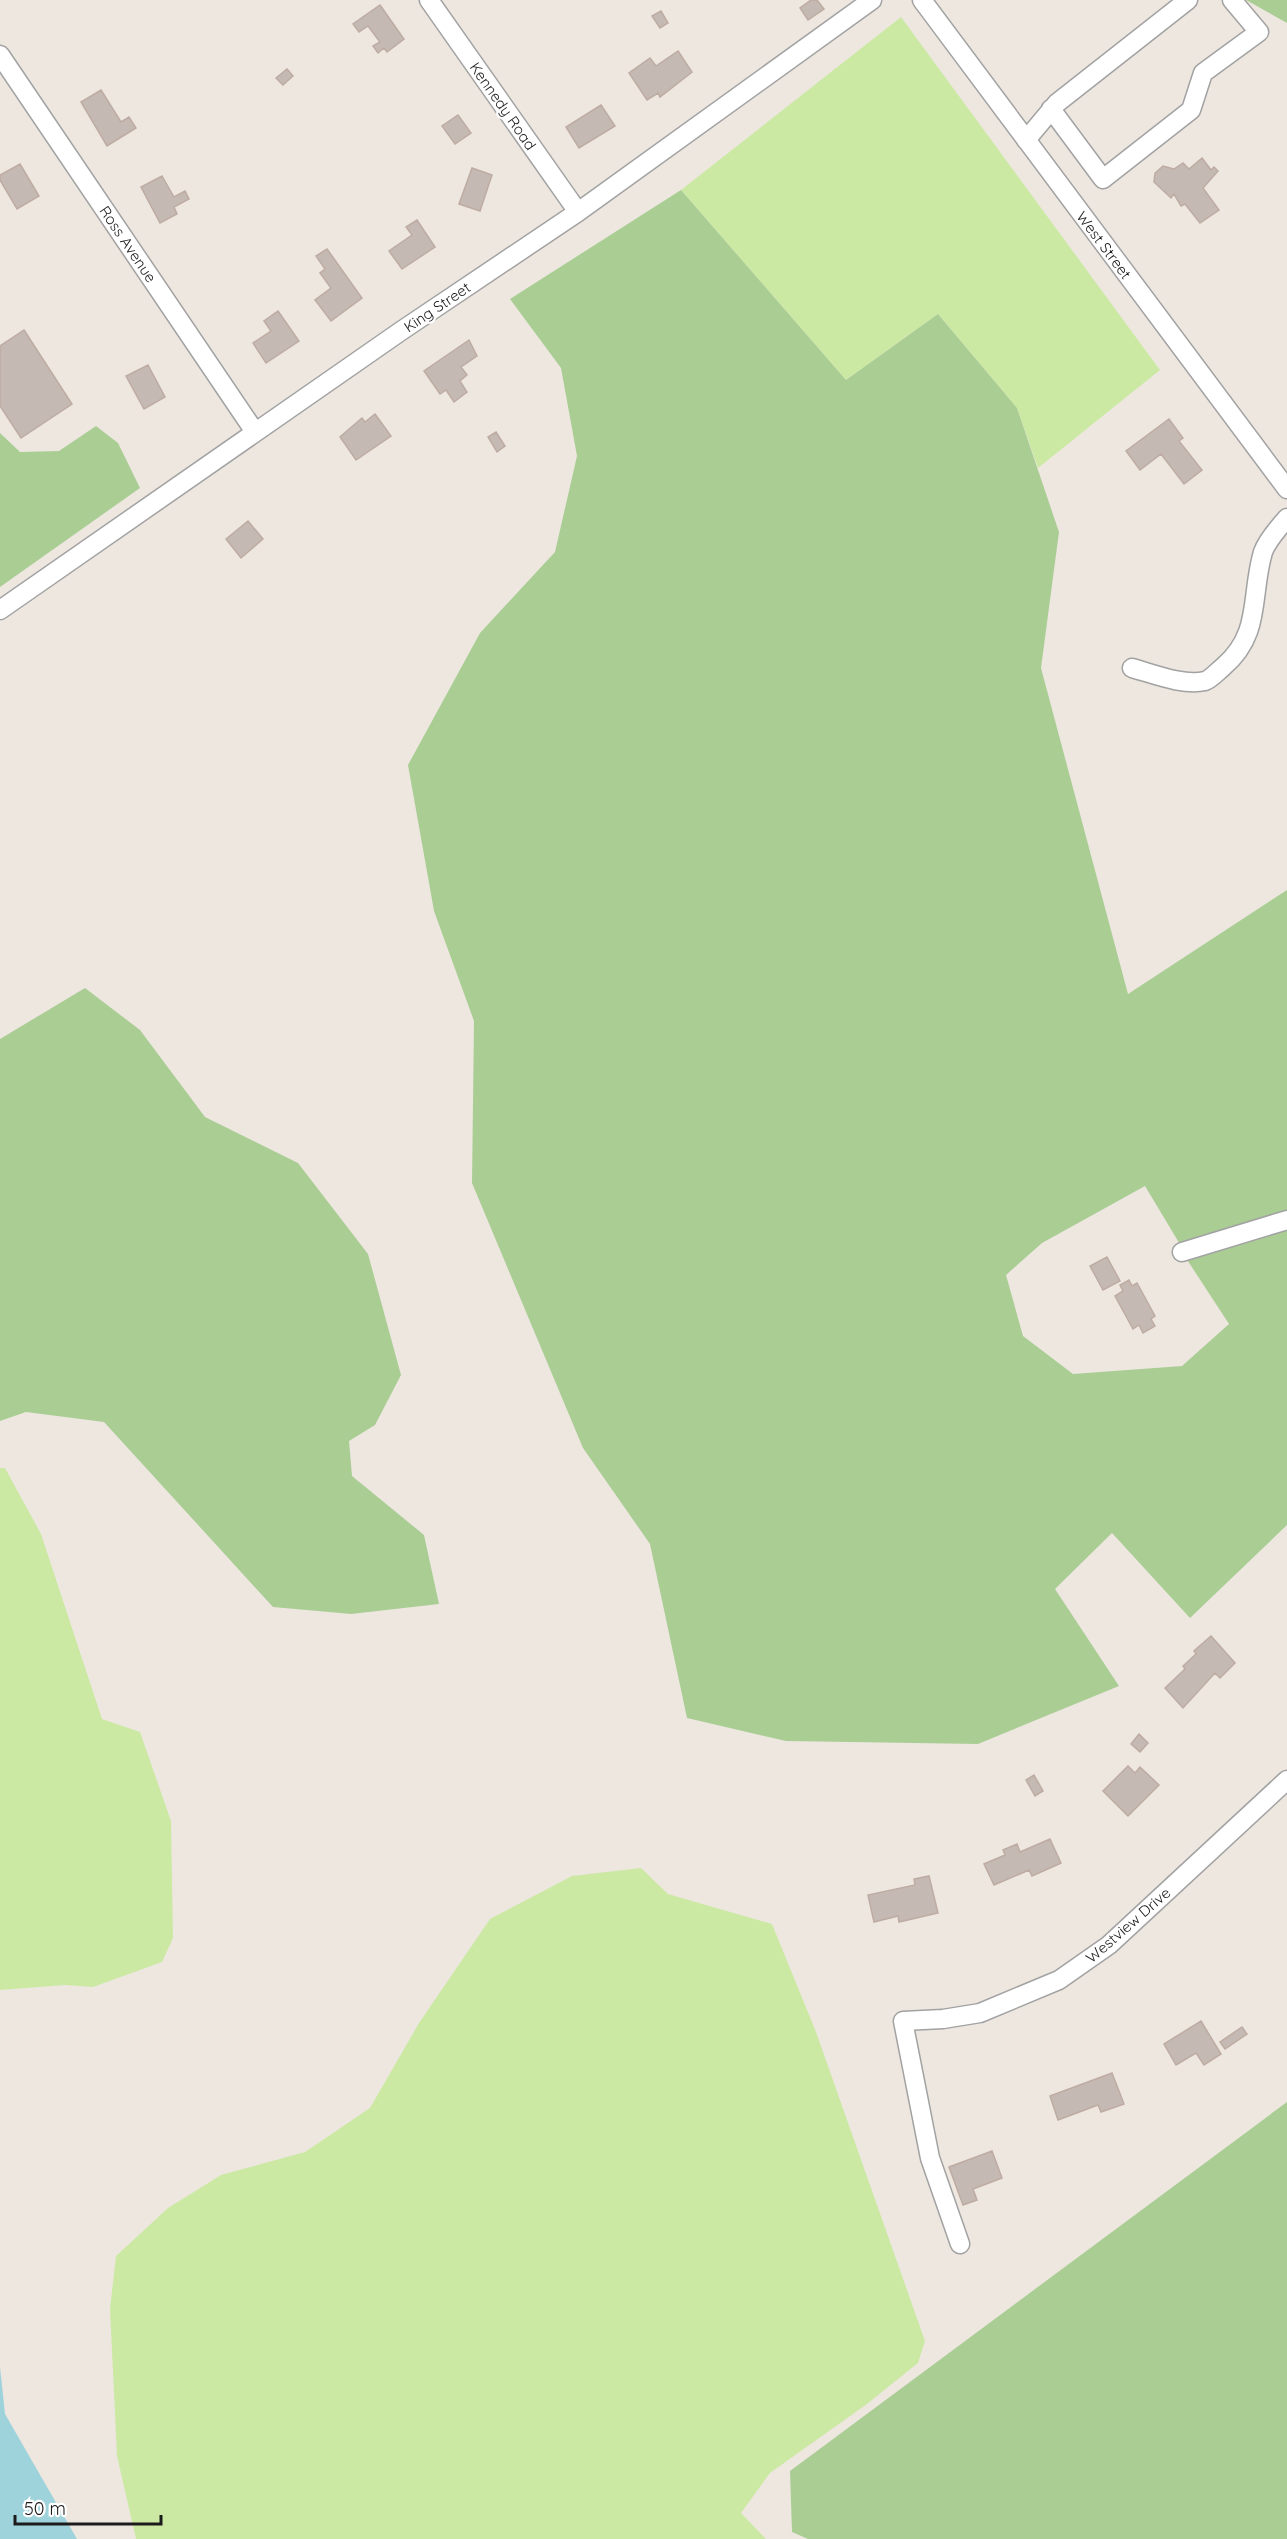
<svg xmlns="http://www.w3.org/2000/svg" width="1287" height="2539" font-family="Quicksand,sans-serif">
  <style>
    .grass { fill: #cce9a4 }
    .forest { fill: #aacd94 }
    .water { fill: #9fd3dc }
    .building { fill: #c4b9b3; stroke: #beaca2; stroke-width: 1.5 }
    .lines { fill: none; stroke-linecap: round; stroke-linejoin: round }
    .minor-casing { stroke: #a2a2a2; stroke-width: 21 }
    .minor { stroke: #fff; stroke-width: 18 }
    .labels { text-anchor: middle; dominant-baseline: central; stroke-width: 4.5; stroke-linejoin: round; paint-order: stroke }
    .street-label { font-size: 15px; fill: #1b1b1b; stroke: #fff }
  </style>
  <rect width="100%" height="100%" fill="#ede7e0"/>
  <path class="grass" d="M901,17L1160,370L1038,468L1017,408L938,314L846,380L681,190Z
    M0,1468H5L41,1534L102,1719L140,1732L171,1821L173,1938L162,1962L93,1987L65,1985L0,1990Z
    M641,1868L668,1894L772,1924L816,2032L925,2341L918,2363L867,2404L770,2473L741,2513L766,2539H136L117,2456L110,2309L116,2256L168,2208L221,2175L305,2152L370,2108L419,2023L490,1919L572,1876Z"/>
  <path class="forest" d="M1246,0H1287V23Z
    M681,190L846,380L938,314L1017,408L1059,532L1041,668L1128,994L1287,890V1216L1181,1246L1145,1186L1042,1243L1006,1275L1023,1336L1073,1374L1182,1366L1229,1324L1182,1252L1287,1220V1525L1190,1618L1112,1533L1055,1589L1119,1686L978,1744L786,1741L687,1718L650,1544L583,1448L472,1183L474,1021L434,911L408,765L480,633L555,552L577,456L561,368L510,299Z
    M96,426L118,443L140,488L0,587V433L20,452L59,451Z
    M85,988L140,1030L205,1117L298,1163L368,1254L401,1375L375,1425L349,1441L352,1476L424,1535L439,1604L351,1614L273,1607L104,1422L26,1412L0,1421V1039Z
    M1287,2102V2539H808L792,2532L790,2471Z"/>
  <path class="water" d="M0,2367L5,2414L77,2539H0Z"/>
  <path class="building" d="M811,0H817L824,9L808,20L800,8Z
    M380,5L404,39L387,52L384,48L378,53L373,46L380,42L368,26L359,32L353,24Z
    M661,11L668,23L660,28L652,16Z
    M678,51L692,72L660,97L658,93L647,100L629,73L650,58L656,66Z
    M287,69L293,76L283,85L276,78Z
    M101,90L121,122L129,117L136,128L107,146L81,102Z
    M601,105L615,126L579,148L566,127Z
    M458,115L471,133L455,144L442,126Z
    M1202,158L1211,170L1214,167L1218,171L1203,188L1219,210L1200,223L1185,204L1181,206L1174,194L1171,198L1154,182L1155,173L1163,166L1174,169L1183,163L1189,169Z
    M20,164L39,196L17,209L0,180V175Z
    M472,168L492,175L480,211L459,204Z
    M162,176L174,197L185,191L189,199L174,207L177,214L160,223L141,187Z
    M417,220L435,247L402,269L389,251L412,235L406,227Z
    M327,249L362,298L331,321L315,300L331,288L320,273L325,269L316,256Z
    M278,311L299,341L266,363L253,343L271,331L264,321Z
    M24,330L72,404L21,438L0,406V346Z
    M469,340L477,356L461,367L467,375L460,381L467,392L454,402L446,390L440,394L424,371Z
    M148,365L165,397L144,409L126,376Z
    M375,414L391,436L356,460L340,437L362,418L365,422Z
    M1169,419L1183,438L1179,441L1202,470L1184,484L1161,454L1140,470L1126,451Z
    M496,432L505,446L497,452L488,437Z
    M248,521L263,539L241,558L226,539Z
    M1107,1257L1120,1281L1103,1290L1090,1266Z
    M1129,1280L1132,1286L1137,1283L1155,1316L1151,1319L1155,1326L1143,1333L1139,1325L1133,1329L1115,1296L1123,1291L1120,1285Z
    M1211,1636L1235,1663L1220,1678L1215,1673L1183,1708L1165,1688L1185,1669L1183,1666L1196,1654L1194,1651Z
    M1139,1734L1148,1743L1140,1752L1131,1744Z
    M1128,1766L1135,1773L1140,1767L1159,1785L1128,1816L1103,1791Z
    M1034,1775L1043,1791L1035,1796L1026,1780Z
    M1050,1839L1061,1863L1032,1876L1029,1870L994,1885L984,1864L1005,1855L1003,1850L1017,1844L1020,1852Z
    M929,1876L938,1913L899,1922L898,1916L874,1922L868,1895L915,1885L914,1879Z
    M1201,2021L1221,2054L1204,2065L1196,2053L1176,2065L1164,2044Z
    M1242,2027L1247,2034L1225,2049L1220,2042Z
    M1112,2073L1124,2104L1101,2112L1098,2105L1058,2120L1050,2096Z
    M992,2151L1002,2178L973,2189L977,2200L963,2205L949,2167Z"/>
  <g class="lines">
    <defs>
      <path id="minor" d="M429,0L578,212
        M922,0L1287,489
        M0,55L255,432
        M1051,109L1103,179L1191,110L1203,73L1259,32L1232,0
        M1026,140L1057,103L1188,0
        M0,610L401,331L578,212L872,0
        M1132,668C1154,674 1183,686 1205,681C1211,679 1218,671 1223,667C1262,634 1250,596 1263,552C1267,541 1279,527 1287,518
        M1182,1252L1287,1220
        M960,2244L930,2158L903,2021L943,2019L980,2013L1059,1980L1109,1945L1287,1780"/>
    </defs>
    <use href="#minor" class="minor-casing"/>
    <use href="#minor" class="minor"/>
  </g>
  <g class="labels">
    <g class="street-label">
      <text transform="translate(503 106) rotate(55)">Kennedy Road</text>
      <text transform="translate(128 244) rotate(56)">Ross Avenue</text>
      <text transform="translate(1104 245) rotate(53)">West Street</text>
      <text transform="translate(437 307) rotate(-34)">King Street</text>
      <text transform="translate(1128 1925) rotate(-41)">Westview Drive</text>
    </g>
  </g>
  <path d="M15 2515v9h146v-9" fill="none" stroke="#1b1b1b" stroke-width="3"/>
  <text x="24" y="2515" font-size="18" fill="#1b1b1b" stroke="#ffffff" stroke-width="4.5" paint-order="stroke">50 m</text>
</svg>
